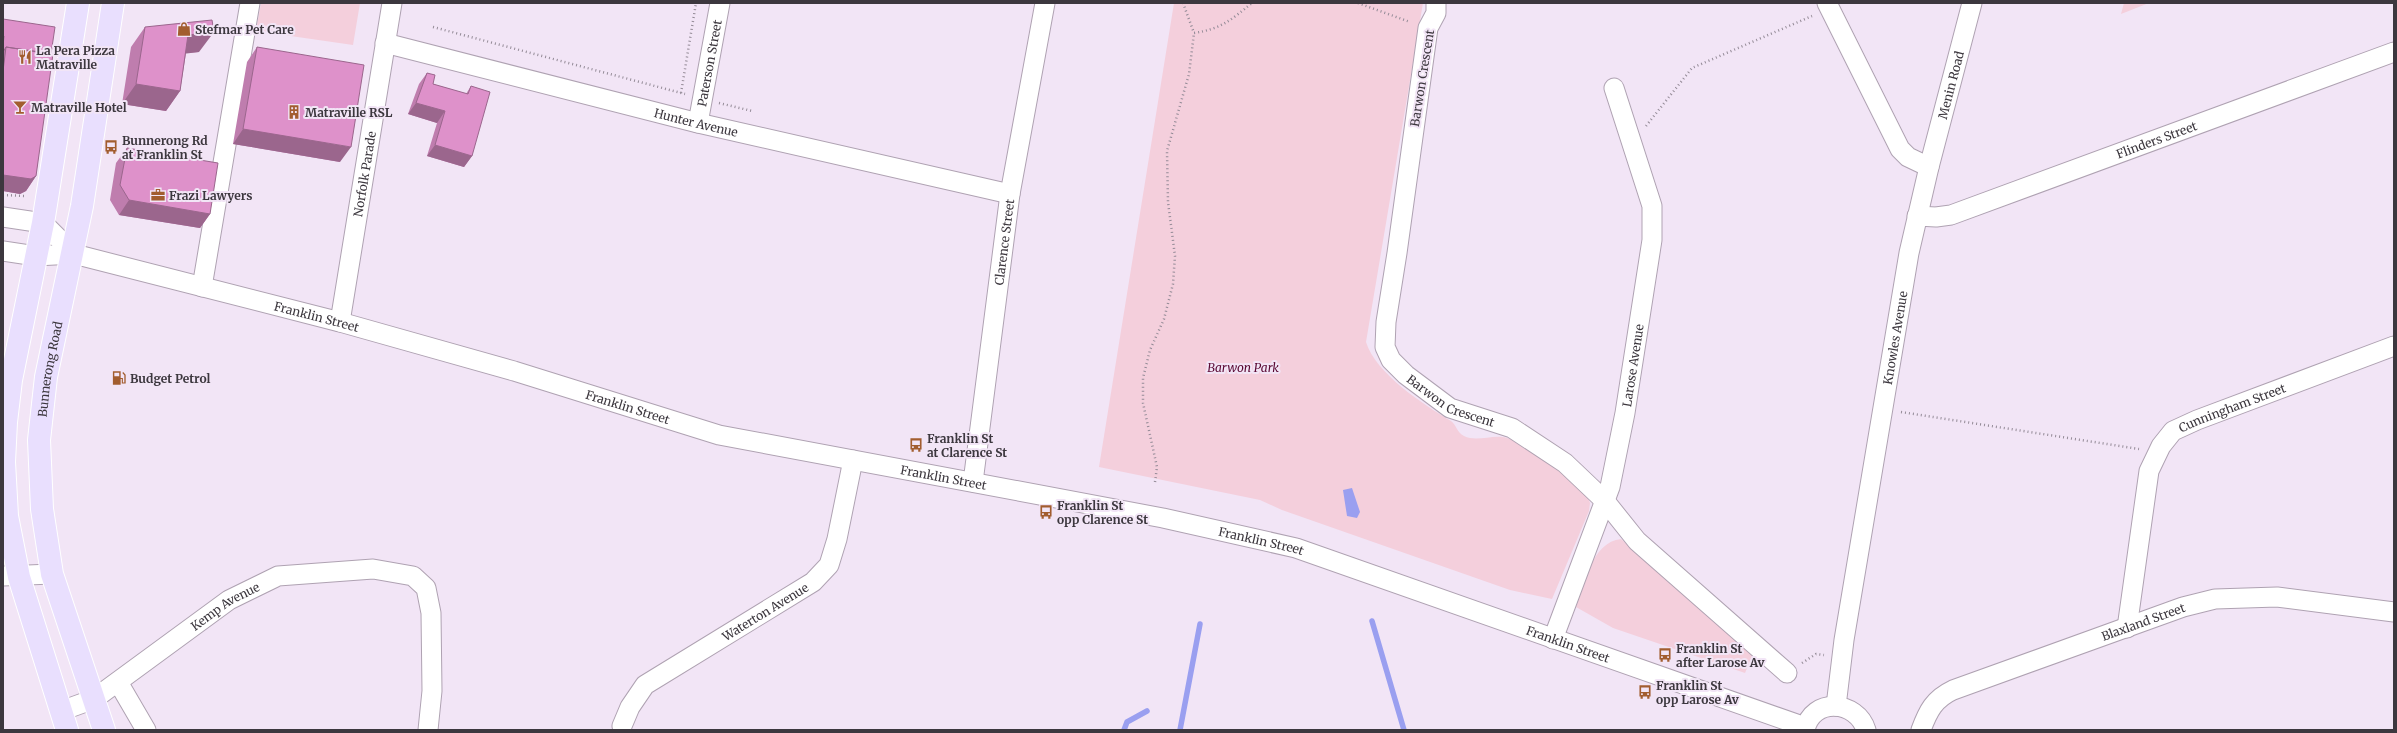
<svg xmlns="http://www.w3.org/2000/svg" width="2397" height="733" font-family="Merriweather,serif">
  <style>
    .green { fill: #f4cfdc }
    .water { fill: #9a9ff0 }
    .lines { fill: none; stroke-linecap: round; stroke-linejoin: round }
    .stream { stroke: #9a9ff0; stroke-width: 5.5 }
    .minor-casing { stroke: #afa2b2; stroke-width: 21 }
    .major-casing { stroke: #fff; stroke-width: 24 }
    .path { stroke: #948b97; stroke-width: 2.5; stroke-dasharray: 1 3; stroke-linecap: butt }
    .minor { stroke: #fff; stroke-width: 19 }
    .major { stroke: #e9dffe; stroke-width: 22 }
    .wall { fill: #bf7dae }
    .shaded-wall { fill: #9b668d }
    .building { fill: #de91ca; stroke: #9b668d }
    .labels { text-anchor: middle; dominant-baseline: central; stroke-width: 4; stroke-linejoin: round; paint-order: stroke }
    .poi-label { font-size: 12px; font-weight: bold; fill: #3c373e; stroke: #f2e5f6; text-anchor: start }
    .street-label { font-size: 12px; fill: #3c373e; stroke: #f2e5f6 }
    .park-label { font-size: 12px; font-style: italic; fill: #590732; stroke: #f2e5f6 }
  </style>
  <rect width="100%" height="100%" fill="#f2e5f6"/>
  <path class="green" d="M261,3H360L353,45L256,31Z
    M1174,3H1423L1366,342C1376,374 1423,404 1451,421C1456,424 1457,433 1464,436C1476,442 1491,435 1503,437C1525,441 1573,478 1587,495L1590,503L1589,511L1552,599L1510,590L1282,510L1260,500L1099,467Z
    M2124,3H2149L2121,14Z
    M1621,539L1753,654L1745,673L1613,628L1576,607C1584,584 1592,542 1621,539Z"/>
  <path class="water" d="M1352,488L1360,512L1357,518L1347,516L1343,490Z"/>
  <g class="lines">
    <path class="stream" d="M1372,621L1404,730
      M1124,730L1127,722L1147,711
      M1180,730L1200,624"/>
    <defs>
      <g id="minor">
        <path id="s1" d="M1436,3V13L1428,28L1397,253L1386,322L1385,347L1391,360L1406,375L1450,408L1512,428L1565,463L1605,501L1637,541L1787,673"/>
        <path d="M1827,3L1900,149L1908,157L1929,167"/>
        <path id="s2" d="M385,43L698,123L1010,194"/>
        <path id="s3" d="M698,123L720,3"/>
        <path id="s4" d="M1917,216L1936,217L1951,215L2394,52"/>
        <path d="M3,217L43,223L74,254"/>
        <path id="s5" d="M3,251L36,256L74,254L340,322L514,371L719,435L1163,518L1296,548L1805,727"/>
        <path d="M202,287L250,3"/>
        <path id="s6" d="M340,322L392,3"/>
        <path id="s7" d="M973,482L1010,194L1045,3"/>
        <path d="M3,576L52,574"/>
        <path id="s8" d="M2127,628L2149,471L2161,446L2173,431L2197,420L2394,346"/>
        <path id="s9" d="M1553,639L1610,487L1625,413L1652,240V206L1614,88"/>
        <path d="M118,682L146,730"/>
        <path id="s10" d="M1836,706L1844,640L1909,253L1929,167L1972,3"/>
        <path id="s11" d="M61,711L94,699L229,600L278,576L373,569L413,576L426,588L431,613L432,691L428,730"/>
        <path id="s12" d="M622,726L630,707L645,685L813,582L829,565L837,539L853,460"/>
        <path d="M1805,730C1812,697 1857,700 1866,730"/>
        <path id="s13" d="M1921,730C1928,711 1934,699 1953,690L2183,607L2215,599L2277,597L2394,612"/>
      </g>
      <g id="major">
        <path d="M67,730L19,577L7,516L4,462L6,422L11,380L43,223L78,3"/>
        <path id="s14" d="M104,730L52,574L42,509L39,440L46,377L82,206L113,3"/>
      </g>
    </defs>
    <use href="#minor" class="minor-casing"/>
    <use href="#major" class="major-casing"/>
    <path class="path" d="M1183,3L1194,33C1221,29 1231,20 1252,3
      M1358,3L1410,22
      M433,27L685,94
      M681,93L696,3
      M719,103L752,111
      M1646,126L1692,68L1812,16
      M3,195L25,196
      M3,273H7
      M1901,412L2139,449
      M1155,482L1157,467L1143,403V378L1150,350L1164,319L1173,284L1175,256L1168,202L1167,151L1189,74L1194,33
      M1802,663L1816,654L1824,655"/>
    <use href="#minor" class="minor"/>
    <use href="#major" class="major"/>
  </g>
  <path class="wall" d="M3,19L51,54L36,176L26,191L20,194L3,191Z
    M145,27L199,52L186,53L180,91L166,111L122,104L131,47Z
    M257,47L340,162L233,144L247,62Z
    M427,73L433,84L466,94L471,86L472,156L464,167L427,156L437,123L408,114L419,84Z
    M127,148L210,214L200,228L119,215L110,200L116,163Z"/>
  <path class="shaded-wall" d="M214,32L199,52L174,55L188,35Z
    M136,84L180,91L166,111L122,104Z
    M416,103L445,111L437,123L408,114Z
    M243,129L351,147L340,162L233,144Z
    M435,145L472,156L464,167L427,156Z
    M3,175L36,176L26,191L20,194L3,191Z
    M129,200L210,214L200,228L119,215Z"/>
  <path class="building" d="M3,19L55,27L51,54L6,47L3,52V46L4,36H3Z
    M212,20L214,32L188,35L180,91L136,84L145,27Z
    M6,47L53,54L36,176L31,179L3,175V71Z
    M257,47L364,65L351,147L243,129Z
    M427,73L435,75L433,84L468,94L471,86L490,92L472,156L435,145L445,111L416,103Z
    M127,148L218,163L210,214L129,200L120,185Z"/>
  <defs>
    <symbol id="shop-bare" viewBox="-9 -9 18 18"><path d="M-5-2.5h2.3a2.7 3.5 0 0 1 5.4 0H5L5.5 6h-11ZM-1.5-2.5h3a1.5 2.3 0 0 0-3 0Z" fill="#a25d2f" stroke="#f2e5f6" stroke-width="2.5" paint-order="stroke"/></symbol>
    <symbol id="restaurant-bare" viewBox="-9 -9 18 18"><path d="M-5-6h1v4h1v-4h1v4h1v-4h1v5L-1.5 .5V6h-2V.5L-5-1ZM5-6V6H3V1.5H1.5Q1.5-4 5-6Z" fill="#a25d2f" stroke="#f2e5f6" stroke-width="2.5" paint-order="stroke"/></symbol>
    <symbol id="bar-bare" viewBox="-9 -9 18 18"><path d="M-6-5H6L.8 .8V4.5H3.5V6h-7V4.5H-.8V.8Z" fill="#a25d2f" stroke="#f2e5f6" stroke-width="2.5" paint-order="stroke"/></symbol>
    <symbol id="building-bare" viewBox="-9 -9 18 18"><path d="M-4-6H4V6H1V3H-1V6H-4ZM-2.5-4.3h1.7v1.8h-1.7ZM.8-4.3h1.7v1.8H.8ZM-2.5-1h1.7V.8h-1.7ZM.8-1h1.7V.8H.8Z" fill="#a25d2f" stroke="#f2e5f6" stroke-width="2.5" paint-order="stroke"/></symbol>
    <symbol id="bus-bare" viewBox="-9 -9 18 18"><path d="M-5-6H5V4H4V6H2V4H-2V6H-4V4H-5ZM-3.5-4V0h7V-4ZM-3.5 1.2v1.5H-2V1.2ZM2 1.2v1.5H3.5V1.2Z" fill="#a25d2f" stroke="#f2e5f6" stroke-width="2.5" paint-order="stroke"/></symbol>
    <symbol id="office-bare" viewBox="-9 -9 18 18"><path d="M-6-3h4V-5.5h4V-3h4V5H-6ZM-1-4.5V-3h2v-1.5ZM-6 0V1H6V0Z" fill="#a25d2f" stroke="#f2e5f6" stroke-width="2.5" paint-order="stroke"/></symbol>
    <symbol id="fuel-bare" viewBox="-9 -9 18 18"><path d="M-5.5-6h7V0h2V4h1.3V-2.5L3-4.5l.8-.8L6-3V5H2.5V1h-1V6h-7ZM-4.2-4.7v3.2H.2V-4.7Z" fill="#a25d2f" stroke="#f2e5f6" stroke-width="2.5" paint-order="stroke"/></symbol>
  </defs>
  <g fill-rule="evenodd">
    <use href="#shop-bare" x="174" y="19" width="20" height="20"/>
    <use href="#restaurant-bare" x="15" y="47" width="20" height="20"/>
    <use href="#bar-bare" x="10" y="97" width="20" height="20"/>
    <use href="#building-bare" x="284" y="102" width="20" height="20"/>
    <use href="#bus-bare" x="101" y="137" width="20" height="20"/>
    <use href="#office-bare" x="148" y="185" width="20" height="20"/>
    <use href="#fuel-bare" x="109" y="368" width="20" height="20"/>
    <use href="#bus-bare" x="906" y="435" width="20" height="20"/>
    <use href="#bus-bare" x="1036" y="502" width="20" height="20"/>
    <use href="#bus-bare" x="1655" y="645" width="20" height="20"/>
    <use href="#bus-bare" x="1635" y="682" width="20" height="20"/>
  </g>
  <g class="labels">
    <g class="poi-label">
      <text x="195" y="29">Stefmar Pet Care</text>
      <text x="36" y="50">La Pera Pizza<tspan x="36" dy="14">Matraville</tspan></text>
      <text x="31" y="107">Matraville Hotel</text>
      <text x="305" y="112">Matraville RSL</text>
      <text x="122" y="140">Bunnerong Rd<tspan x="122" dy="14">at Franklin St</tspan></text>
      <text x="169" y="195">Frazi Lawyers</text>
      <text x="130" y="378">Budget Petrol</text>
      <text x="927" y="438">Franklin St<tspan x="927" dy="14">at Clarence St</tspan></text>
      <text x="1057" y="505">Franklin St<tspan x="1057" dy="14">opp Clarence St</tspan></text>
      <text x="1676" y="648">Franklin St<tspan x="1676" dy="14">after Larose Av</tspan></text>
      <text x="1656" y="685">Franklin St<tspan x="1656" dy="14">opp Larose Av</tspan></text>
    </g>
    <g class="street-label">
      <text stroke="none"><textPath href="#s3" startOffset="61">Paterson Street</textPath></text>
      <text transform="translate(1422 78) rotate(-81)">Barwon Crescent</text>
      <text stroke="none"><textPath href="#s10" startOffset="632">Menin Road</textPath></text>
      <text stroke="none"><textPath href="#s2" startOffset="321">Hunter Avenue</textPath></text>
      <text stroke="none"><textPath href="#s4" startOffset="253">Flinders Street</textPath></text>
      <text stroke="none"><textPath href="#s6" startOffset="150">Norfolk Parade</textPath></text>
      <text stroke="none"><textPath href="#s7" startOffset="242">Clarence Street</textPath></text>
      <text stroke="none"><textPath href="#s5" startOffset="322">Franklin Street</textPath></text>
      <text stroke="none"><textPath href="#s10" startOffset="373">Knowles Avenue</textPath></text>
      <text stroke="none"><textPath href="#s9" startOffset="286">Larose Avenue</textPath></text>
      <text stroke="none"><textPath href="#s14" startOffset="371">Bunnerong Road</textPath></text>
      <text stroke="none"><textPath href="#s1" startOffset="437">Barwon Crescent</textPath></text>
      <text stroke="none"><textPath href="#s5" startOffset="646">Franklin Street</textPath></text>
      <text stroke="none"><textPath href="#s8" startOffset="269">Cunningham Street</textPath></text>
      <text stroke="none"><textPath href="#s5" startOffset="970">Franklin Street</textPath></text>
      <text stroke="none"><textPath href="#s5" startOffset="1294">Franklin Street</textPath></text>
      <text stroke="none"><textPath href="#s11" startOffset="196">Kemp Avenue</textPath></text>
      <text stroke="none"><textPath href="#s12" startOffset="188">Waterton Avenue</textPath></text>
      <text stroke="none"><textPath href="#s13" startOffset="255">Blaxland Street</textPath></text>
      <text stroke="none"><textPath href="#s5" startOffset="1618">Franklin Street</textPath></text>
    </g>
    <g class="park-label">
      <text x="1243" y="367">Barwon Park</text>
    </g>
  </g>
  <rect width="2397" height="733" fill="none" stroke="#3c373e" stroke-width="8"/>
</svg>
